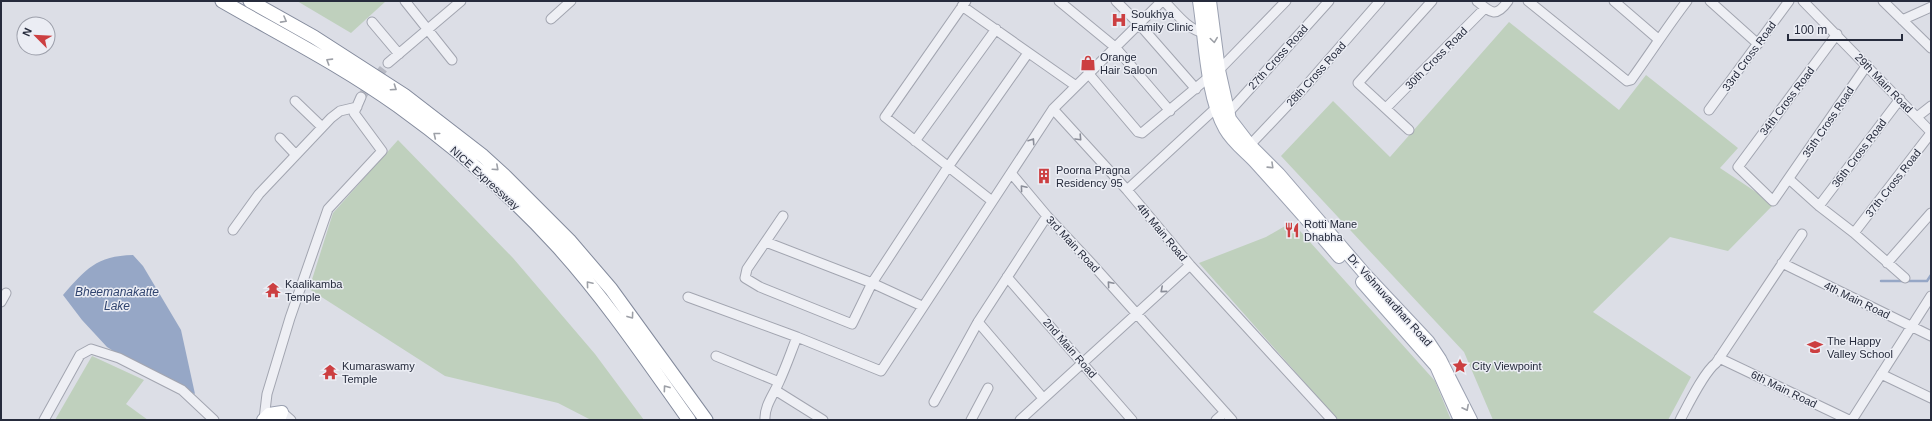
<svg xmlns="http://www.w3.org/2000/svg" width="1932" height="421" font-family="Helvetica,sans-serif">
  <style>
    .green { fill: #bfd0bd }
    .water { fill: #96a7c6 }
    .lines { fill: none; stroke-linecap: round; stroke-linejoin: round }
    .stream { stroke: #96a7c6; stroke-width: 2.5 }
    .minor-tunnel { stroke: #b8bac4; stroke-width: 9; stroke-dasharray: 9 4.5; stroke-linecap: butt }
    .minor-casing { stroke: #a2a5b0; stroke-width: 11 }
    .major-casing { stroke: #9ba1b1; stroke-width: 14 }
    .highway-casing { stroke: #838a9c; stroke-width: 15 }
    .minor { stroke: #eeeff4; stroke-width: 9 }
    .major { stroke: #fff; stroke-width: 12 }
    .highway { stroke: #fff; stroke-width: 13 }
    .oneway { stroke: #9da0a7 }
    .oneway2 { stroke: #8a8d98 }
    .labels { text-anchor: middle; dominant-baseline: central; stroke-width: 3; stroke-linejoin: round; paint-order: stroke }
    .poi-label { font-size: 11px; fill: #262b3c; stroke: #ebedf4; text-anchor: start }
    .street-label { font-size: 11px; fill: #262b3c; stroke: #ebedf4 }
    .water-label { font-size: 12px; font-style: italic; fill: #30446f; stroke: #ebedf4 }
  </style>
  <rect width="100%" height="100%" fill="#dcdee6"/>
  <path class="green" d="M297,1H386L351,33Z
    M1509,22L1619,110L1646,75L1738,148L1720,168L1774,204L1728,251L1670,237L1593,312L1691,377L1668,420H1493L1464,352L1281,156L1333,101L1390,157Z
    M398,140L513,258L595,354L644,420H591L558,403L445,376L309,289L333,213Z
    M1292,222L1435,381L1451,420H1338L1199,263L1266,237Z
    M92,356L144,380L126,404L148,420H55Z"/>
  <path class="water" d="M133,255L143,266L181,330L195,394L155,377L107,347L82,320L63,295C86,269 96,256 133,255Z"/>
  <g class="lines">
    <path class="stream" d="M1881,281H1927L1931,275"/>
    <path class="minor-tunnel" d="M361,97L388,63"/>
    <defs>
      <path id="minor" d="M405,1L452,60
        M966,1L885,117L992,201
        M1059,1L1115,47L1170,111
        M1116,1L1139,24L1196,89
        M1164,1C1176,13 1187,29 1204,33
        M1477,1C1491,13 1496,18 1508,1
        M1528,1L1627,81L1631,80C1650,54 1667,27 1687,1
        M1614,1L1658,39
        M1710,1L1758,44
        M1803,1L1931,132
        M1883,1L1931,48
        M962,6L1076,86
        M551,19L571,1
        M1902,20L1931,7
        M372,22L399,54
        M1837,34L1738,167L1773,201L1867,65
        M388,63L461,1
        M1219,70L1286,1
        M1088,73L1138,132L1142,133L1209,77
        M295,101L322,127
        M1386,108L1485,8
        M1053,109L1127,190L1190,265L1332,420
        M1709,110L1789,1
        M1228,113L1329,1
        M1917,117L1931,106
        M1409,130L1358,83L1432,1
        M280,138L296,155
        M915,141L996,29
        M1250,145L1304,88L1380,1
        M1011,173L1047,216L1092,264L1232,420
        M1789,179L1819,206L1854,233L1905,278
        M1127,190L1217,107
        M1819,206L1900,99
        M233,230L259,194L331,118L340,111L357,107
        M1854,233L1931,133
        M766,242L872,283L852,324L760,287L745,278L747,269L783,216
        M1782,263L1931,336
        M1887,263L1931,213
        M1007,277L1132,420
        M688,297L797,337
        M1,302L6,293
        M922,306L872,283L948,167L1028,53
        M978,322L1043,398
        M716,356L779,382
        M1719,358L1849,420
        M1881,374L1931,398
        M775,390L823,420
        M934,402L978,322L1047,216
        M282,412L291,420
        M264,419L267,394L290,318L328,209L382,151L354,113L361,97
        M44,420L80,355L91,349L119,358L182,390L214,420
        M765,420C764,406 774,394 779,382C786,367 791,352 797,337L881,371L1053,109L1162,1
        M971,420L988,388
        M1020,420L1190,265
        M1216,420L1225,412
        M1680,420C1688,405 1704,372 1716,363L1802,234
        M1852,420L1931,296"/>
      <path id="major" d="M1199,1C1205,39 1206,96 1225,129C1233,143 1246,152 1256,163C1284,194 1312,225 1339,257
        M1210,1L1219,70L1230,119L1250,145L1279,174L1365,274L1428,341L1440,359L1471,420
        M1362,282L1436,366L1460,420
        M263,420L269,414L282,412L279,420"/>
      <path id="highway" d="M222,1C281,35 342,66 398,106C455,147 510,194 558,247C606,300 647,361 689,420
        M250,1L314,37L404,95L483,156L506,177L569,240L611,289L706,420"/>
    </defs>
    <use href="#minor" class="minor-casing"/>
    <use href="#major" class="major-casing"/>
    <use href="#highway" class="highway-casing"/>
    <use href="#minor" class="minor"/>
    <use href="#major" class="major"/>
    <use href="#highway" class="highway"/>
  </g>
  <defs><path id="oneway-chevron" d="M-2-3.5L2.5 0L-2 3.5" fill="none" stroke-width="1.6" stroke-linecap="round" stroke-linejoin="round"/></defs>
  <g class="oneway">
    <use href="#oneway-chevron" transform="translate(284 20) rotate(29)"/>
    <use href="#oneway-chevron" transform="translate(1214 40) rotate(82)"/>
    <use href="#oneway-chevron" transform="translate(329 61) rotate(-148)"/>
    <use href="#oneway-chevron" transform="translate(394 88) rotate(34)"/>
    <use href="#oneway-chevron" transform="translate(436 135) rotate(-141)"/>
    <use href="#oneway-chevron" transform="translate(1271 166) rotate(44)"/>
    <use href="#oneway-chevron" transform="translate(496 168) rotate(42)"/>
    <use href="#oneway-chevron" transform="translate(589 284) rotate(-130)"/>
    <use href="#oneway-chevron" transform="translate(631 316) rotate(54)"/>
    <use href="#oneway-chevron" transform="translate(666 388) rotate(-126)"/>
    <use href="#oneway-chevron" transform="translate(1466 408) rotate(63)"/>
  </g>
  <g class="oneway2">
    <use href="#oneway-chevron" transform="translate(1079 138) rotate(47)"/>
    <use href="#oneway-chevron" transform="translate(1032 141) rotate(-56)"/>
    <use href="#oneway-chevron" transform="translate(1023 188) rotate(-130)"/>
    <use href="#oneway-chevron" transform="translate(1110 284) rotate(-131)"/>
    <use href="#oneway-chevron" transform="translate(1163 290) rotate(139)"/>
  </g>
  <defs>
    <symbol id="hospital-bare" viewBox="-9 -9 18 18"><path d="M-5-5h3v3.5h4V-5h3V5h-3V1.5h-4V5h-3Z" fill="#cc3f41" stroke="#ebedf4" stroke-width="2.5" paint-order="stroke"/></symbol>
    <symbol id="shop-bare" viewBox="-9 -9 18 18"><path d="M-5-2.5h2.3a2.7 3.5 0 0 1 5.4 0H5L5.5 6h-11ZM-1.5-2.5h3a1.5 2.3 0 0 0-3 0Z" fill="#cc3f41" stroke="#ebedf4" stroke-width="2.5" paint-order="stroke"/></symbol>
    <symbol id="building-bare" viewBox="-9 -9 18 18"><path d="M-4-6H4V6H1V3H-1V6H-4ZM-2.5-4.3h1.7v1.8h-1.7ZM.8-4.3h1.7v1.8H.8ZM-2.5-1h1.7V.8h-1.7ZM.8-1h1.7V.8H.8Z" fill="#cc3f41" stroke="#ebedf4" stroke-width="2.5" paint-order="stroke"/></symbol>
    <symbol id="restaurant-bare" viewBox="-9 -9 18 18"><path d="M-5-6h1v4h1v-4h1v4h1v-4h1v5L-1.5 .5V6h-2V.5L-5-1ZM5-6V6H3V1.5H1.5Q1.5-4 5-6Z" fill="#cc3f41" stroke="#ebedf4" stroke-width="2.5" paint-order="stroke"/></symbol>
    <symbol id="temple-bare" viewBox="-9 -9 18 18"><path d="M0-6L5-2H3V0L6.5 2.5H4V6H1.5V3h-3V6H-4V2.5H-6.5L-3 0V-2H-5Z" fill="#cc3f41" stroke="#ebedf4" stroke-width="2.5" paint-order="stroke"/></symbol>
    <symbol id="school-bare" viewBox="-9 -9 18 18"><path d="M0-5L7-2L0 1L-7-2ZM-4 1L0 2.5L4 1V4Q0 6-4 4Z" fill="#cc3f41" stroke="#ebedf4" stroke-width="2.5" paint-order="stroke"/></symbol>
    <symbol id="sight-bare" viewBox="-9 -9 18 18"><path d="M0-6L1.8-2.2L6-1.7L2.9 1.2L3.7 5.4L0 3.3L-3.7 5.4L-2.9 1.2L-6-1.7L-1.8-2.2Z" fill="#cc3f41" stroke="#ebedf4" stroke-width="2.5" paint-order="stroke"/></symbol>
  </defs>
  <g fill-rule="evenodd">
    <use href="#hospital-bare" x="1108" y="9" width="22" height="22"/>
    <use href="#shop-bare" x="1077" y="52" width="22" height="22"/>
    <use href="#building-bare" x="1033" y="165" width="22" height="22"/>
    <use href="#restaurant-bare" x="1281" y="219" width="22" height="22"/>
    <use href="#temple-bare" x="262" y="279" width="22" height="22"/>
    <use href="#school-bare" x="1804" y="336" width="22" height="22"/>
    <use href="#sight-bare" x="1449" y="355" width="22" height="22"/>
    <use href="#temple-bare" x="319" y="361" width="22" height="22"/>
  </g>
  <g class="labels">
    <g class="poi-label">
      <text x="1131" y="14">Soukhya<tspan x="1131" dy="13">Family Clinic</tspan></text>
      <text x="1100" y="57">Orange<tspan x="1100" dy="13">Hair Saloon</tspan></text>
      <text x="1056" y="170">Poorna Pragna<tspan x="1056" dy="13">Residency 95</tspan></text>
      <text x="1304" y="224">Rotti Mane<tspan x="1304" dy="13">Dhabha</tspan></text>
      <text x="285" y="284">Kaalikamba<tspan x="285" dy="13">Temple</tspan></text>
      <text x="1827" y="341">The Happy<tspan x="1827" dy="13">Valley School</tspan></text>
      <text x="342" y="366">Kumaraswamy<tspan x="342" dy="13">Temple</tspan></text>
      <text x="1472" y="366">City Viewpoint</text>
    </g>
    <g class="street-label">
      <text transform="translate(1749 56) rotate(-54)">33rd Cross Road</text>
      <text transform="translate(1278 57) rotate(-48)">27th Cross Road</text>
      <text transform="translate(1436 58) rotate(-45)">30th Cross Road</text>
      <text transform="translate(1316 74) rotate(-48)">28th Cross Road</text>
      <text transform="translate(1884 83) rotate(46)">29th Main Road</text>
      <text transform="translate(1787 101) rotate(-53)">34th Cross Road</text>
      <text transform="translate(1828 122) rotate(-56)">35th Cross Road</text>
      <text transform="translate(1859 153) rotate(-53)">36th Cross Road</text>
      <text transform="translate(485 178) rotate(42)">NICE Expressway</text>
      <text transform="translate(1893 183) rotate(-52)">37th Cross Road</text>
      <text transform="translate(1162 232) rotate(50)">4th Main Road</text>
      <text transform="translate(1073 244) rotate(47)">3rd Main Road</text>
      <text transform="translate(1390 300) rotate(48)">Dr. Vishnuvardhan Road</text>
      <text transform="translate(1857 300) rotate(26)">4th Main Road</text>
      <text transform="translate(1070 348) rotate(49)">2nd Main Road</text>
      <text transform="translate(1784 389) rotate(26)">6th Main Road</text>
    </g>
    <g class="water-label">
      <text x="117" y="292">Bheemanakatte<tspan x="117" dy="14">Lake</tspan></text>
    </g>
  </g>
  <rect width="1932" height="421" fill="none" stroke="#262b3c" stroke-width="4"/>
  <g transform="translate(36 36) rotate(294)"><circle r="19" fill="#ebedf4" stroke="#9c9faa"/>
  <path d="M0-3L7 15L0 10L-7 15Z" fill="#cc3f41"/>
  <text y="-6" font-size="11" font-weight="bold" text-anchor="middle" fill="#262b3c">N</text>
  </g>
  <path d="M1788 34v6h114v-6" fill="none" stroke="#262b3c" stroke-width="2"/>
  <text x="1794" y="34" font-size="12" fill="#262b3c" stroke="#ebedf4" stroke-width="3" paint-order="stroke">100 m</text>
</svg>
